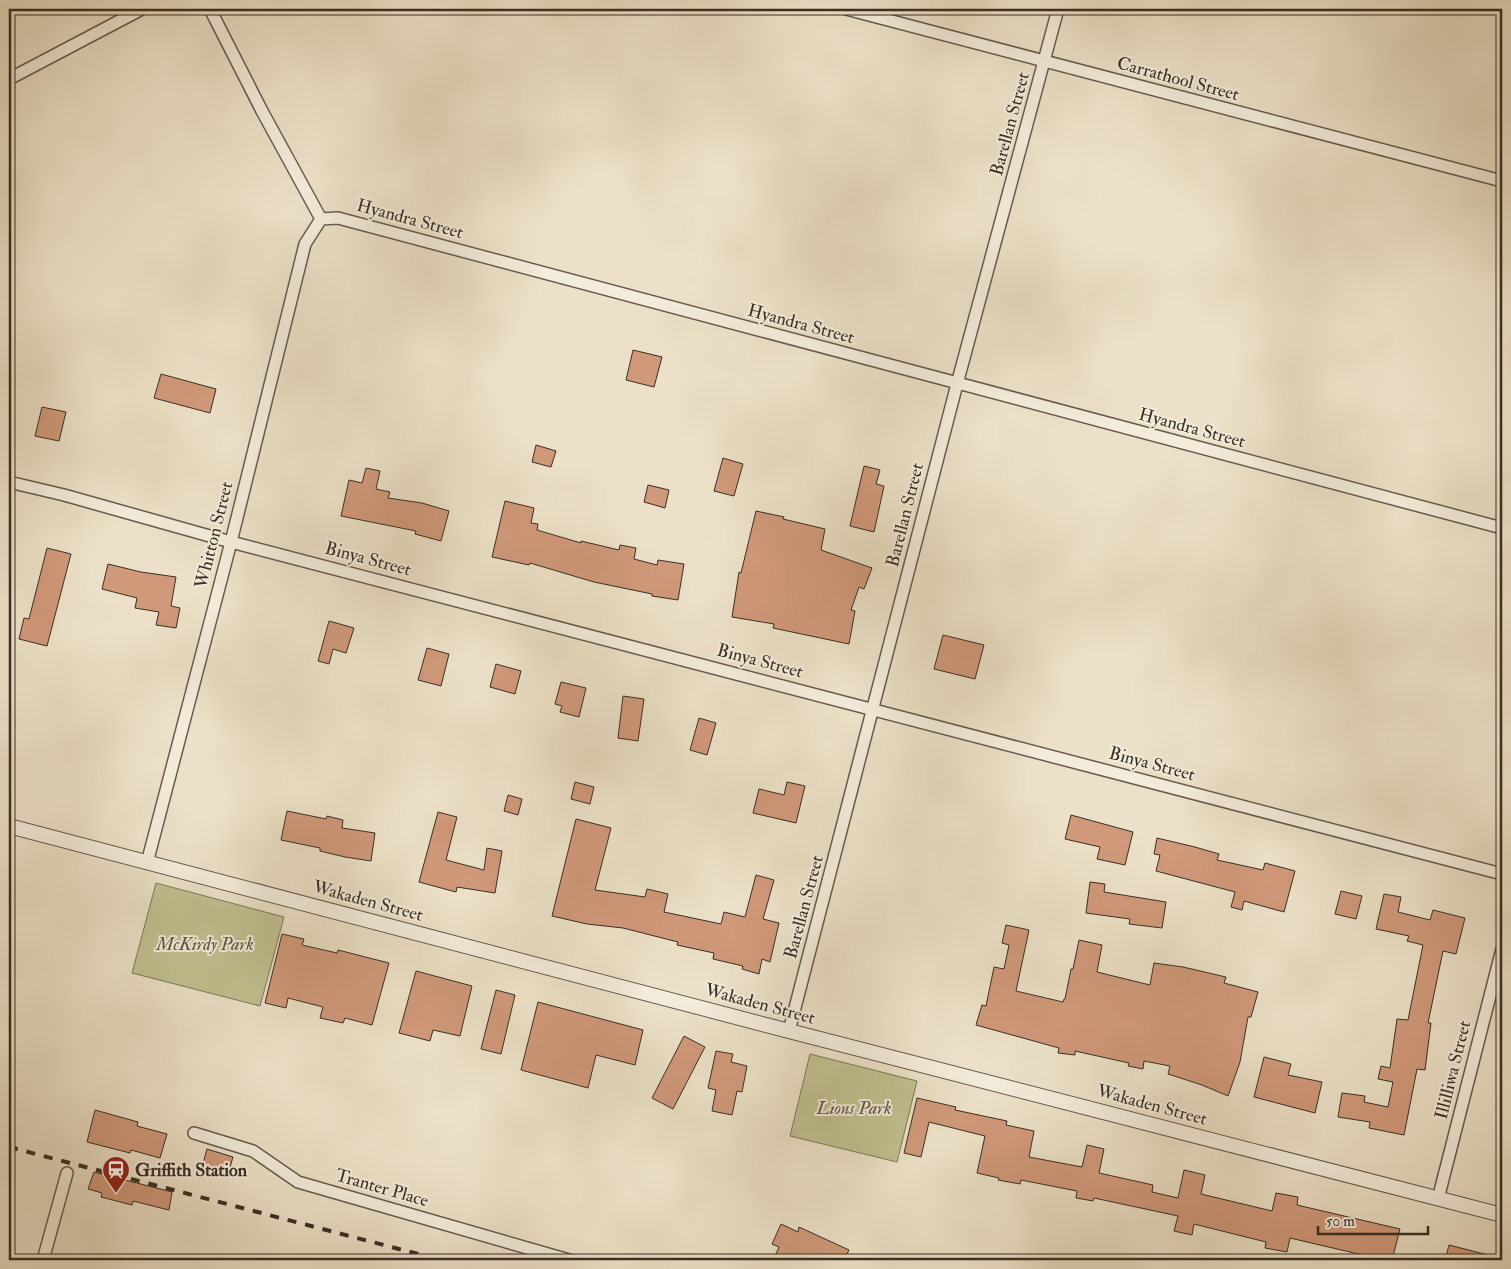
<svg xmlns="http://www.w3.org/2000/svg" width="1511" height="1269" font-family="'IM FELL Double Pica',serif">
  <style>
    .green { fill: #c0c090; stroke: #7c775a }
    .building { fill: #d0997a; stroke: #382e24 }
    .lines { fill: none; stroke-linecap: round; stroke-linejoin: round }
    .minor-casing { stroke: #655b4d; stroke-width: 14 }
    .tertiary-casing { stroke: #655b4d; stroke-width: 16 }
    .minor { stroke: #f3ecdb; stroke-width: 11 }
    .tertiary { stroke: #f3ecdb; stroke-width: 14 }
    .rail { stroke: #382e24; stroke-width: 4; stroke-dasharray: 9 9; stroke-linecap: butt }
    .labels { text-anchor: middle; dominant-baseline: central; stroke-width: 4; stroke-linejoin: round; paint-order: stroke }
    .street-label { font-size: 18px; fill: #382e24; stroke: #f3ecdb }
    .park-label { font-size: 18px; font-style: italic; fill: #5a523f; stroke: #f3ecdb }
    .poi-label { font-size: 18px; font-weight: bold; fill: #382e24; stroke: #f3ecdb; text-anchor: start }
  </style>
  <rect width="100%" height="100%" fill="#ece1c8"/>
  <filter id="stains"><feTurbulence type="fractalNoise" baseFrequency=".004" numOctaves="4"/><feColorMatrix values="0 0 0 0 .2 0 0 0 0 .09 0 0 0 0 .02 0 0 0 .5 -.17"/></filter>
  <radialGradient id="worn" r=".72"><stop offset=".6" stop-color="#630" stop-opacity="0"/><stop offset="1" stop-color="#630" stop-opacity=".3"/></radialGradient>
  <path class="green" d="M156,883L284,917L260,1006L132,973Z
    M810,1054L917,1081L897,1162L790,1136Z"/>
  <path class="building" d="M633,350L662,357L654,387L626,380Z
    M161,374L216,389L210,413L154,398Z
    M42,407L66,412L59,441L35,436Z
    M536,445L556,451L551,467L532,462Z
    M723,458L743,464L734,496L714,491Z
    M864,466L880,470L876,484L884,486L874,532L850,526Z
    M366,468L380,471L376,489L390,492L388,498L422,503L449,511L441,541L415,534L416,531L341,516L349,480L362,483Z
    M648,485L669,490L665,508L644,502Z
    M505,501L534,508L531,523L538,524L537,530L581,543V541L619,550L620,545L636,548L634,559L657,565L658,560L684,564L678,600L652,596V594L594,582L530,563L529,565L492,557Z
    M756,511L784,517L783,519L825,529L821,550L872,568L864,589L859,587L851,610L855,611L849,644L773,628L774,624L732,617L739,572L741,573Z
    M47,548L71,554L47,646L19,639L24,618L29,619Z
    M108,564L141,572L176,577L171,606L180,608L176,628L156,625L159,612L135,608L137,598L102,589Z
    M329,621L354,628L346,653L333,649L329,664L318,661Z
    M943,635L984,645L975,679L934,669Z
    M427,648L449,654L441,686L418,680Z
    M496,664L521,671L515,694L490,687Z
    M561,682L586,688L579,717L560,712L562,706L555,704Z
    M623,696L644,699L638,741L618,738Z
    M699,718L716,723L707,755L690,750Z
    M575,782L594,787L590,804L571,799Z
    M787,782L805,786L796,823L753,813L759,789L784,795Z
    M508,795L522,799L518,815L504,811Z
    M287,811L326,819L327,816L343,820L342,828L375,833L371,861L345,857L320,851V848L281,840Z
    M438,812L457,817L446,860L484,870L487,848L502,851L495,893L457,887L456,892L419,882Z
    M1071,815L1133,832L1125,865L1097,859L1100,847L1065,839Z
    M576,819L611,828L595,890L645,897L647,889L668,894L664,912L721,924L724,912L745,917L756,875L774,880L763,919L779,923L770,962L762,959L759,974L742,969L743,966L713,959L714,953L677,945L678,942L623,928L587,924L552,916Z
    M1157,838L1195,847L1219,854L1217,860L1263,870L1265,863L1295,871L1284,912L1244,901L1242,910L1231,907L1235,892L1156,871L1160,855L1154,854Z
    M1090,882L1105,884L1104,892L1166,902L1162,928L1129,924L1130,919L1086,913Z
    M1341,891L1362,896L1356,919L1335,914Z
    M1384,894L1401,897L1398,912L1430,920L1433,910L1465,918L1456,954L1443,951L1428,1023H1431L1425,1070L1417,1069L1404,1135L1369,1128L1370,1122L1338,1117L1342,1093L1365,1096L1364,1102L1388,1107L1393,1082L1378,1079L1381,1066L1390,1068L1397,1019L1408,1020L1423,945L1407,941L1409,936L1376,929Z
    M1006,925L1029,930L1016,991L1063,1002L1064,999H1065L1071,969H1073L1079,940L1102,945L1097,972L1150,985L1154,963L1183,967L1226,977L1224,983L1258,992L1251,1017H1248L1240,1062L1228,1096L1202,1085L1168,1074L1170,1066L1144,1061L1143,1069L1128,1066L1129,1063L1075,1051V1055L1058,1053L1059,1048L976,1025L982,1005L986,1006L994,967L1004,969L1009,945L1002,943Z
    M282,934L304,939L302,945L337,953L338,950L389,963L372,1025L345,1018L343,1023L320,1018L323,1007L288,998L286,1008L265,1003Z
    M416,971L472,986L460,1036L433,1030L430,1041L399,1033Z
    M496,990L515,995L501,1054L481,1049Z
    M538,1002L643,1030L635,1065L596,1055L588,1088L521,1070Z
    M684,1036L705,1047L673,1109L652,1098Z
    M716,1051L733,1054L731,1062L747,1066L742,1092L737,1091L732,1115L712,1111L716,1090L708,1088Z
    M1264,1057L1291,1064L1288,1075L1322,1082L1315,1113L1254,1097Z
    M917,1098L956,1107L955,1110L1007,1121L1006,1125L1034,1131L1029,1157L1082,1167L1087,1145L1104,1149L1099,1173L1153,1185L1152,1192L1178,1198L1184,1170L1205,1175L1201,1194L1272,1211L1276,1193L1298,1197L1297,1205L1400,1229L1392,1260H1384L1290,1238L1287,1252L1265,1248L1266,1242L1194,1224L1192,1235L1174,1231L1178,1216L1094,1198L1093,1201L1076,1198L1077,1191L1021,1180L1020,1184L998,1180L999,1178L977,1173L985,1136L929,1122L921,1157L904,1153Z
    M95,1110L138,1122L137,1126L167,1134L160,1158L131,1150L130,1153L87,1142Z
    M207,1149L233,1157L228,1174L202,1167Z
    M94,1172L172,1192L169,1210L133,1201L132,1205L101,1197L102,1193L88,1189Z
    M781,1224L798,1232L799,1227L849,1250L844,1260H790L776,1254L779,1247L772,1244Z
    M1449,1245L1492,1256V1260H1445Z"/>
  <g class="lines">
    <defs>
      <path id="minor" d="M210,9L262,111L321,219
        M846,9L1502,181
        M9,79L142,9
        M321,219L338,218L1502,528
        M9,482L64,495L231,542L1502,874
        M147,863L231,542L305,244L321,219
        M789,1031L957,384L1058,9
        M194,1133L253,1151L298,1182L569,1260
        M1438,1199L1502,949
        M43,1260L67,1173"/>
      <path id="tertiary" d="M9,826L789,1031L1502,1215"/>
    </defs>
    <use href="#minor" class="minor-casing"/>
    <use href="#tertiary" class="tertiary-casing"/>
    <use href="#minor" class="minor"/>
    <use href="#tertiary" class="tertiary"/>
    <path class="rail" d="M9,1147L441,1260"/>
  </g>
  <defs>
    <symbol id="station-pin" viewBox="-11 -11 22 30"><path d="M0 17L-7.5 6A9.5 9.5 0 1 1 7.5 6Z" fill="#8f2418" stroke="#f3ecdb"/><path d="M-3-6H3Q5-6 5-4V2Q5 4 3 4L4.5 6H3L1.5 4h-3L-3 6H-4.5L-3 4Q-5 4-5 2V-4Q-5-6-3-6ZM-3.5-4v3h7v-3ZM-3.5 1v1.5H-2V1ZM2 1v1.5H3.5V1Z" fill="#fff"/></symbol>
  </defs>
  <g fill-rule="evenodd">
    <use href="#station-pin" x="100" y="1154" width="32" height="43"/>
  </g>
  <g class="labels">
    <g class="street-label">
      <text transform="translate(1178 79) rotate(15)">Carrathool Street</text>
      <text transform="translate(1010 124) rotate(-75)">Barellan Street</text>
      <text transform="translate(410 219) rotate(15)">Hyandra Street</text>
      <text transform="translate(801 324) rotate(15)">Hyandra Street</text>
      <text transform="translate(1192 428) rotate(15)">Hyandra Street</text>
      <text transform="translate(905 515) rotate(-76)">Barellan Street</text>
      <text transform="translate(214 535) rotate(-76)">Whitton Street</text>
      <text transform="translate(368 559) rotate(15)">Binya Street</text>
      <text transform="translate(760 661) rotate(15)">Binya Street</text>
      <text transform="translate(1152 764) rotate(15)">Binya Street</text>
      <text transform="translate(368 901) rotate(15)">Wakaden Street</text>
      <text transform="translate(804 907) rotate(-75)">Barellan Street</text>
      <text transform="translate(760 1004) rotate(15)">Wakaden Street</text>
      <text transform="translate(1453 1070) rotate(-76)">Illilliwa Street</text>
      <text transform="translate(1152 1105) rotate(15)">Wakaden Street</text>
      <text transform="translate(382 1188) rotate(16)">Tranter Place</text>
    </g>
    <g class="park-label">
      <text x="205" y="944">McKirdy Park</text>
      <text x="854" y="1108">Lions Park</text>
    </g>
    <g class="poi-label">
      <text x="135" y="1170">Griffith Station</text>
    </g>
  </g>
  <rect width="1511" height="1269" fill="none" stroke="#ece1c8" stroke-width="30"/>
  <rect x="10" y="10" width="1491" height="1249" fill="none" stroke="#382e24" stroke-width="2.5"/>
  <rect x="15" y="15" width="1481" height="1239" fill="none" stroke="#382e24"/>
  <path d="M1318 1226v8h110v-8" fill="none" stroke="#382e24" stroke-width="2.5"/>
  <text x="1326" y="1226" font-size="15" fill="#382e24" stroke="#f3ecdb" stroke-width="4" paint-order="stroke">50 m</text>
  <rect width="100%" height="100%" filter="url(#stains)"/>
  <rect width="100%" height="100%" fill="url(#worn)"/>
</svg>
